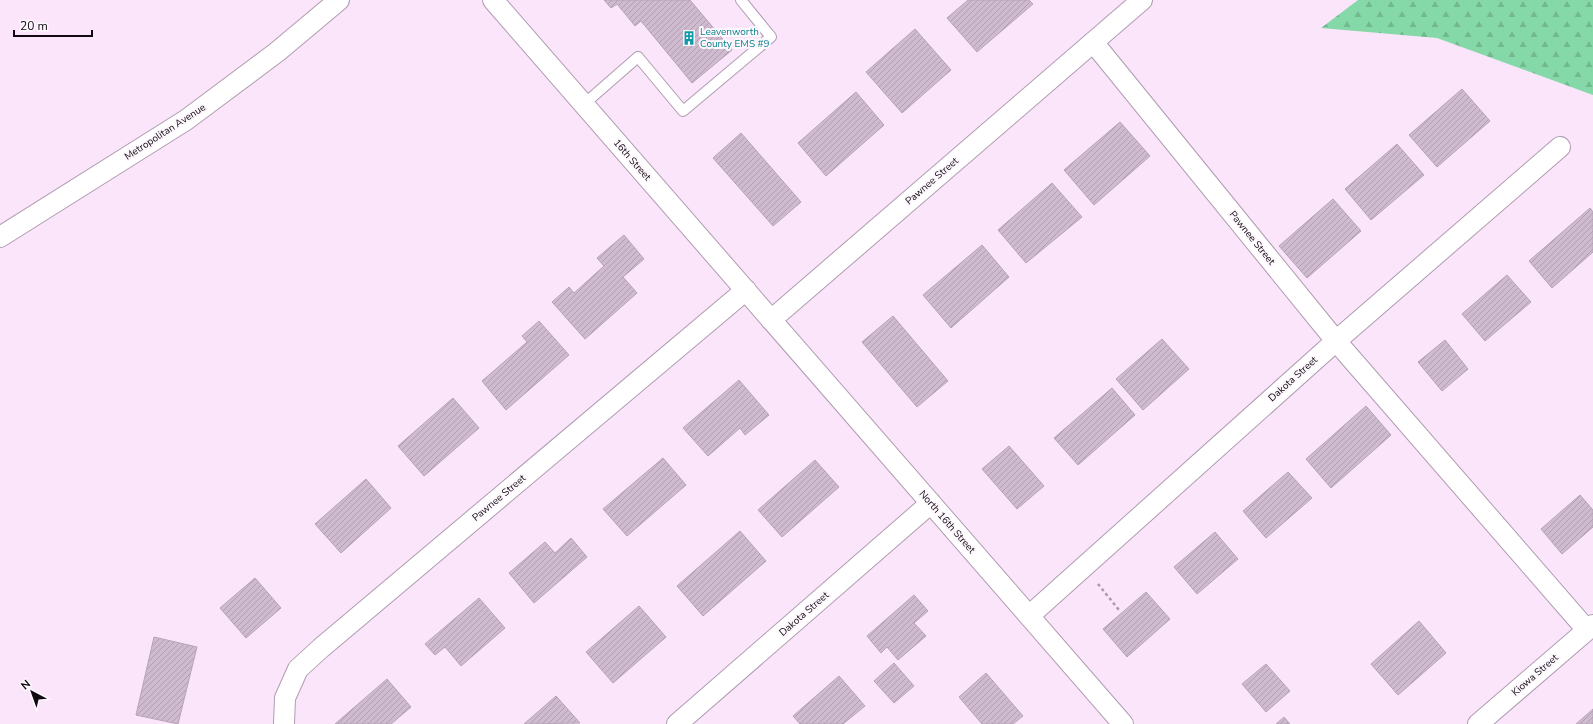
<svg xmlns="http://www.w3.org/2000/svg" width="1593" height="724" font-family="'Nunito Sans',sans-serif">
  <style>
    .forest { fill: url(#forest-firs) }
    .building { fill: url(#building-hatch); stroke: #b7a3b7 }
    .lines { fill: none; stroke-linecap: round; stroke-linejoin: round }
    .service-casing { stroke: #b09cb0; stroke-width: 12 }
    .minor-casing { stroke: #b09cb0; stroke-width: 22 }
    .path { stroke: #a999a9; stroke-width: 2.5; stroke-dasharray: 3 3; stroke-linecap: butt }
    .service { stroke: #fff; stroke-width: 10 }
    .minor { stroke: #fff; stroke-width: 20 }
    .labels { text-anchor: middle; dominant-baseline: central; stroke-width: 4; stroke-linejoin: round; paint-order: stroke }
    .culture-label { font-size: 10px; fill: #0d838f; stroke: #fdf8fd; text-anchor: start }
    .street-label { font-size: 10px; fill: #100910; stroke: #fdf8fd }
  </style>
  <defs>
    <pattern id="forest-firs" width="22" height="20" patternUnits="userSpaceOnUse"><rect width="22" height="20" fill="#85d9a9"/><path d="M5 1l3.5 6h-7zM16 11l3.5 6h-7z" fill="#72b990"/></pattern>
    <pattern id="building-hatch" width="6" height="6" patternUnits="userSpaceOnUse"><rect width="6" height="6" fill="#cfbbcf"/><path d="M-1 1l2-2M0 6l6-6M5 7l2-2" fill="none" stroke="#b19fb1"/></pattern>
  </defs>
  <rect width="100%" height="100%" fill="#fae5fa"/>
  <path class="forest" d="M1358,0H1593V95L1437,38L1321,28Z"/>
  <path class="building" d="M604,0H690L732,50L692,83L641,21L635,26L617,4L611,8Z
    M968,0H1029L1033,4L977,52L947,18Z
    M915,29L951,70L902,113L866,72Z
    M1462,89L1490,121L1437,167L1409,135Z
    M856,92L884,125L826,176L798,143Z
    M1120,122L1150,156L1094,205L1064,170Z
    M741,133L801,202L773,226L713,158Z
    M1397,144L1424,175L1371,220L1345,189Z
    M1052,183L1082,217L1026,263L998,230Z
    M1333,199L1361,231L1307,278L1279,246Z
    M1590,208L1593,212V252L1552,288L1529,261Z
    M624,235L644,259L623,277L637,293L585,339L552,302L569,287L574,293L604,266L597,258Z
    M982,245L1009,277L951,328L923,295Z
    M1507,275L1531,302L1485,341L1462,314Z
    M893,316L948,381L917,407L862,342Z
    M539,321L569,355L506,410L482,381L527,342L522,336Z
    M1162,339L1189,369L1143,410L1116,379Z
    M1445,340L1468,369L1442,391L1418,362Z
    M739,380L769,415L745,435L740,428L708,456L683,428Z
    M1112,388L1135,415L1078,465L1054,438Z
    M453,398L479,428L424,476L398,446Z
    M1366,406L1391,435L1331,488L1306,459Z
    M1009,446L1044,486L1017,509L982,469Z
    M663,458L686,485L627,536L603,509Z
    M815,460L839,487L782,537L758,510Z
    M1288,472L1312,498L1266,538L1243,511Z
    M366,479L391,508L341,553L315,524Z
    M1580,495L1593,510V527L1562,554L1541,529Z
    M740,531L766,561L703,616L677,586Z
    M1215,532L1238,559L1197,594L1174,567Z
    M571,538L587,557L534,603L509,573L545,542L555,553Z
    M255,578L281,608L246,638L220,608Z
    M1146,592L1170,619L1127,657L1103,629Z
    M914,595L928,611L914,623L926,636L898,660L887,647L881,653L867,636Z
    M479,598L505,628L461,666L445,647L435,655L425,644Z
    M639,606L666,637L613,683L586,652Z
    M1419,621L1446,653L1398,695L1371,664Z
    M154,637L197,647L178,724L136,715Z
    M894,663L914,686L894,703L874,681Z
    M1266,664L1290,691L1266,712L1242,684Z
    M986,673L1023,716L1013,724H982L959,697Z
    M839,676L865,706L843,724H800L793,716Z
    M387,679L411,707L391,724H335Z
    M556,696L580,723L524,724Z
    M1593,709V724H1576Z
    M1284,717L1290,724H1276Z"/>
  <g class="lines">
    <defs>
      <path id="service" d="M583,105L638,57L683,111L771,37L741,0"/>
      <path id="minor" d="M493,0L1123,724
        M1093,42L1336,341L1587,630
        M0,237L186,120L277,52L339,0
        M771,320L1142,0
        M1029,616L1336,341L1560,147
        M284,724L285,698L298,669L321,648L746,290
        M677,724L931,503
        M1478,724L1593,625"/>
    </defs>
    <use href="#service" class="service-casing"/>
    <use href="#minor" class="minor-casing"/>
    <path class="path" d="M1098,584L1119,610"/>
    <use href="#service" class="service"/>
    <use href="#minor" class="minor"/>
  </g>
  <defs>
    <symbol id="building-bare" viewBox="-9 -9 18 18"><path d="M-4-6H4V6H1V3H-1V6H-4ZM-2.5-4.3h1.7v1.8h-1.7ZM.8-4.3h1.7v1.8H.8ZM-2.5-1h1.7V.8h-1.7ZM.8-1h1.7V.8H.8Z" fill="#0f9aa8" stroke="#fdf8fd" stroke-width="2.5" paint-order="stroke"/></symbol>
  </defs>
  <g fill-rule="evenodd">
    <use href="#building-bare" x="679" y="28" width="20" height="20"/>
  </g>
  <g class="labels">
    <g class="culture-label">
      <text x="700" y="32">Leavenworth<tspan x="700" dy="12">County EMS #9</tspan></text>
    </g>
    <g class="street-label">
      <text transform="translate(165 132) rotate(-33)">Metropolitan Avenue</text>
      <text transform="translate(632 160) rotate(49)">16th Street</text>
      <text transform="translate(932 181) rotate(-41)">Pawnee Street</text>
      <text transform="translate(1252 238) rotate(51)">Pawnee Street</text>
      <text transform="translate(1293 379) rotate(-42)">Dakota Street</text>
      <text transform="translate(499 498) rotate(-40)">Pawnee Street</text>
      <text transform="translate(947 522) rotate(49)">North 16th Street</text>
      <text transform="translate(804 614) rotate(-41)">Dakota Street</text>
      <text transform="translate(1535 675) rotate(-41)">Kiowa Street</text>
    </g>
  </g>
  <g transform="translate(32 692) rotate(319)" stroke="#fdf8fd" stroke-width="3" paint-order="stroke">
  <path d="M0-3L7 15L0 10L-7 15Z" fill="#100910"/>
  <text y="-6" font-size="11" font-weight="bold" text-anchor="middle" fill="#100910">N</text>
  </g>
  <path d="M14 30v6h78v-6" fill="none" stroke="#100910" stroke-width="2"/>
  <text x="20" y="30" font-size="12" fill="#100910" stroke="#fdf8fd" stroke-width="3" paint-order="stroke">20 m</text>
</svg>
